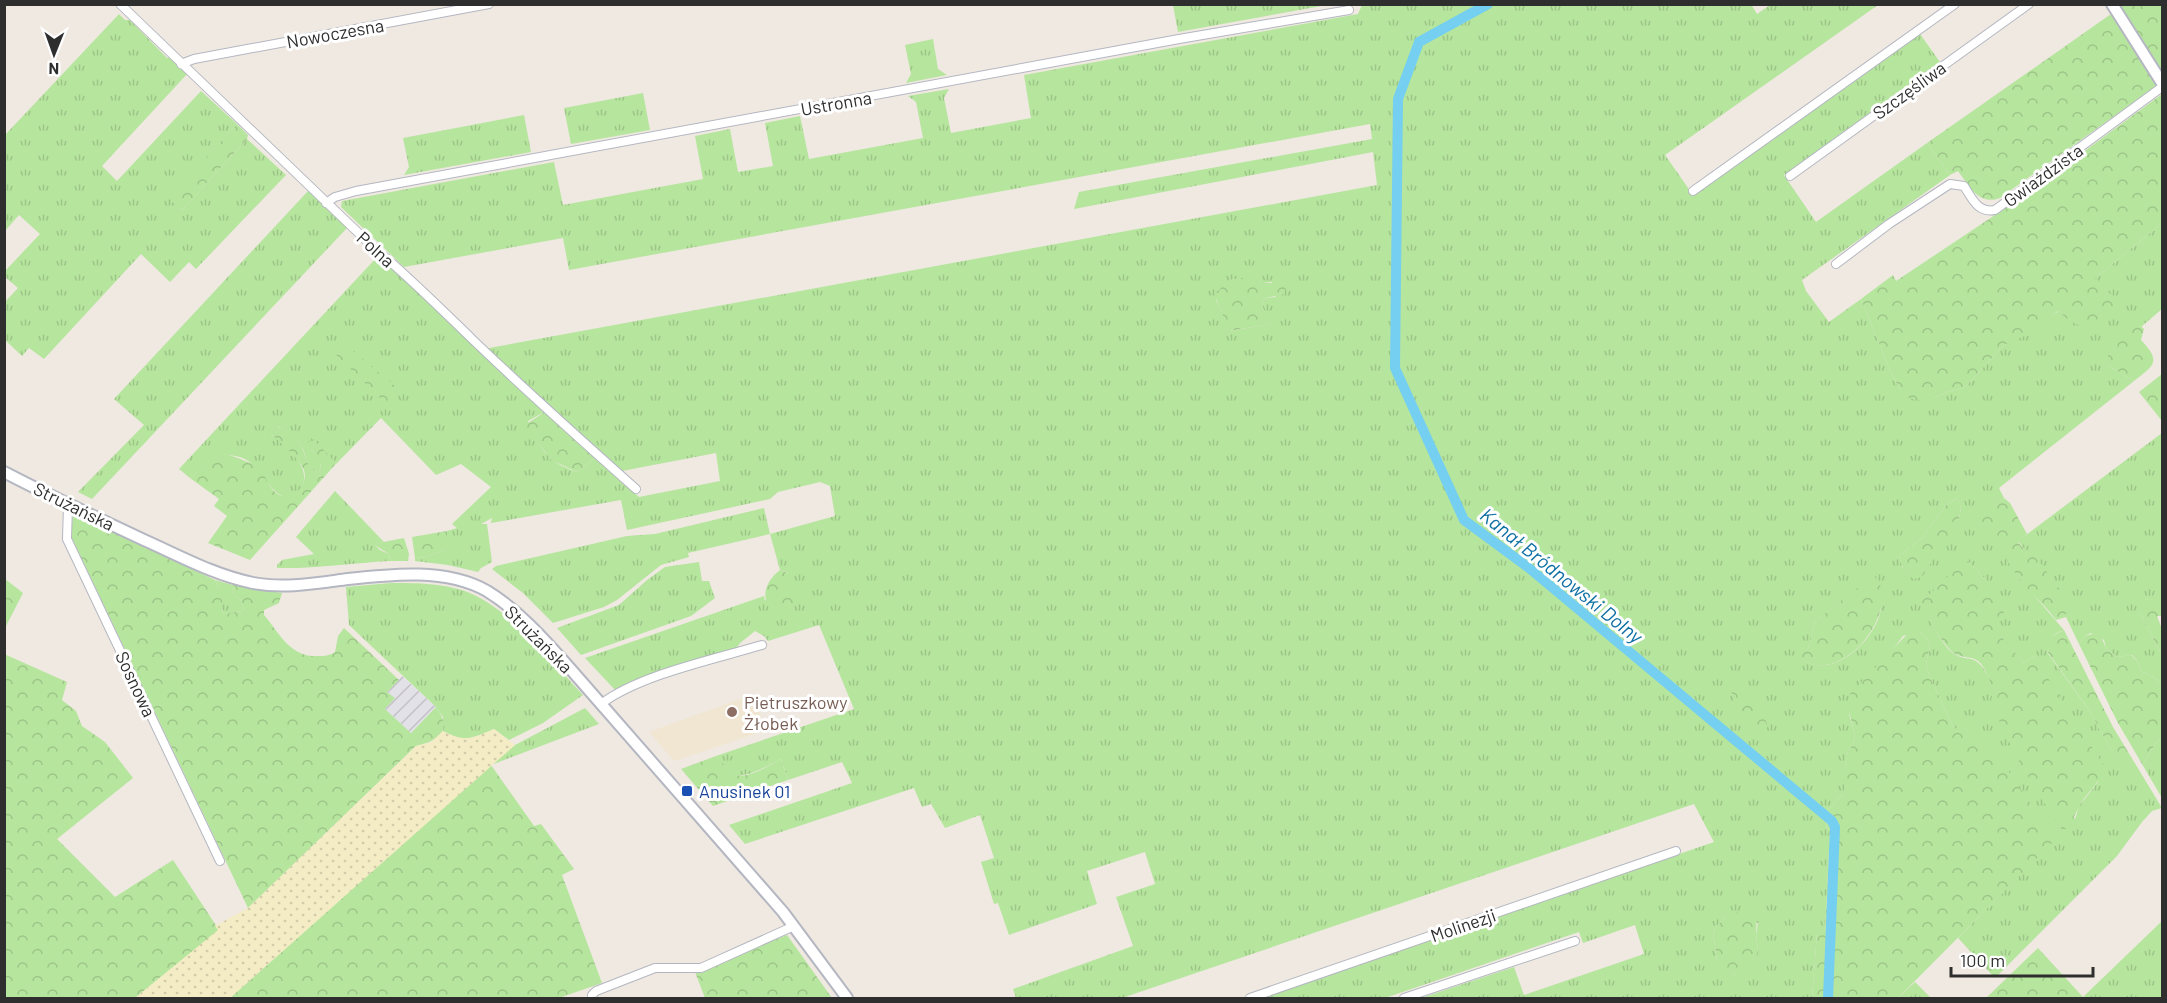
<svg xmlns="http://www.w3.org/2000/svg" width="2167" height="1003" font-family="Barlow,sans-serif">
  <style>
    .industrial { fill: url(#industrial-furrows) }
    .education { fill: #f0e6d1 }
    .grass { fill: url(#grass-tufts); fill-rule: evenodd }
    .forest { fill: url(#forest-crowns) }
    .sand { fill: url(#sand-dots) }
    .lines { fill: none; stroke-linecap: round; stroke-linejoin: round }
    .canal { stroke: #75cff0; stroke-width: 10 }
    .street-casing { stroke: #b4b7c1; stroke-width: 10 }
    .secondary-casing { stroke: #b4b7c1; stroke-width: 14 }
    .street { stroke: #fff; stroke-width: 8 }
    .secondary { stroke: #fff; stroke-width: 10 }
    .education-dot { fill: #8d6e63; stroke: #fff; stroke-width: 2 }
    .transit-dot { fill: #1a4fb4; stroke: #fff; stroke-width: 2 }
    .labels { text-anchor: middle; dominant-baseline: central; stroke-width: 6; stroke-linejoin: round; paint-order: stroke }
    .street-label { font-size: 18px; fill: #2e2e2e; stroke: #fff }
    .education-label { font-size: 18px; fill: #785e54; stroke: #fff; text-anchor: start }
    .transit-label { font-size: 18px; fill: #164399; stroke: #fff; text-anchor: start }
    .water-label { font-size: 20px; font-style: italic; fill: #0d6fa3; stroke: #fff }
  </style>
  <defs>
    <pattern id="industrial-furrows" width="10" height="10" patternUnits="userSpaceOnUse" patternTransform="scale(1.5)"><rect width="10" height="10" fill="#e3e1e8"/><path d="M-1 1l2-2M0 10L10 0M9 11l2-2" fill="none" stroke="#c3c1c7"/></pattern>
    <pattern id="grass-tufts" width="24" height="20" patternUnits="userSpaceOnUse" patternTransform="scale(1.5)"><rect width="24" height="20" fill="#b6e59e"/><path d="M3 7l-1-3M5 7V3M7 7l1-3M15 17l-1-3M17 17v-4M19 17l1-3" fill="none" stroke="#9dc588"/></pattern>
    <pattern id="forest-crowns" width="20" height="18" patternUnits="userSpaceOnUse" patternTransform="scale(1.5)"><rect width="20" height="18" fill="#b6e59e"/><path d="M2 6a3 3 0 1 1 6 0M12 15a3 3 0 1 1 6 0" fill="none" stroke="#9dc588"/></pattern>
    <pattern id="sand-dots" width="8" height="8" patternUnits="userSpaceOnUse" patternTransform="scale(1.5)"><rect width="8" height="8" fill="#f3ecc5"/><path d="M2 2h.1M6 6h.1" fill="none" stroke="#d1cbaa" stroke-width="1.8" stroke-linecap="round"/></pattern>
  </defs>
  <rect width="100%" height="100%" fill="#efe9e1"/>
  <path class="industrial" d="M402,676L436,707L411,733L385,709L394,698L387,692Z"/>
  <path class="education" d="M754,694L766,730L674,761L649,732Z"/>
  <path class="grass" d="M1751,4L1757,14L1770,5H1878L1665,155L1693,195L1920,34L1940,62L1784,175L1816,222L1927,143L1950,175L1802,280L1806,291L1829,322L1861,299L1890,370L1900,390L1934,398L1947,392L1965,387L2004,345L2059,311L2071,322L2095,278L2162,223V309L2141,327L2138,325L2108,366L2134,381L1999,488L2004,498L1979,518L2002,551L2019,578L2064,630C2052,634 2047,639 2047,652L2091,713L2108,745L2125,767L2133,760L2162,808L2152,811L2142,822L2117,856L1995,978L1958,938L2054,840L1953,726L1929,675L1926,664L1930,646L1927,638L1919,631L1903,636L1886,659L1849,714L1855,735L1853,744L1846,755L1845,787L1844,793L1829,809L1826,826L1830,830L1825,934H1817L1812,998H1421L1514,967L1524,995L1644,954L1635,925L1583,943L1579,932L1385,998H1262L1714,842L1694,804L1122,998H1016L1013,989L1133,946L1116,897L1155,884L1145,852L1087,871L1097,904L1009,935L998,903L994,904L981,862L994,858L980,815L945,828L931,804L922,807L914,788L745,844L729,825L852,783L842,762L788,780L781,759C771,764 745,780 734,774C727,771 721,761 716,756L854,709L819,625L768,641L764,636L755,631L740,643L736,649L616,691L585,658L764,596L765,601L788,573L780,570L770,534L688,553L689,557L661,565L617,600L604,607L553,623L523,593L492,569L496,566L627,536L655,534L764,508L770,534L835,516L830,486L820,482L778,492L770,499L627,530L621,500L491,523L492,518L481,524H487L492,562L481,568L478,572L448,565L415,561V558L426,557L444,550L447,531L457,528L452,524L491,487L461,464L436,475L381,418L334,466V461L311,449L321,463L320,470L317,472C305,467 307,457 302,447C298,438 287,432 279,427L271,434C285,444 312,467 302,486C285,518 263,474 251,463C243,456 230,455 220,454L190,478L179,469L378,256L546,411L528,421C542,450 545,461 577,472L595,458L639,497L720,481L716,453L622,471L484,349L1377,185L1373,152L1074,209L1079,192L1372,139L1370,124L569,270L563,238L404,267L341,207L342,201L554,162L563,205L703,179L695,136L730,129L738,172L773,166L765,123L800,116L809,159L923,138L916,102L908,96L949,89L944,98L951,133L1031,118L1024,75L1358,14L1362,5ZM1254,277L1263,282H1272L1276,297L1265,298L1262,305L1269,324L1231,331L1216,300L1230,280ZM1957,498L1961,508L1959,519L1908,575L1903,568L1899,556L1922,538L1946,505ZM1967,560L1986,580L1991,626L2024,663L2034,656L2098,782L2079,806L2075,819L1983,668C1973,654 1967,662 1954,654C1941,645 1929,617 1921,603ZM1874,576C1876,585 1882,598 1881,608C1878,634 1844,670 1816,665C1810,664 1803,660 1798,658L1809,647L1815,621ZM1725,917L1758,923L1756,935L1758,951C1751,962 1747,971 1734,975L1717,962L1713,931Z
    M1327,5L1178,32L1173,5L1327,4Z
    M119,14L125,20H130L167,58L170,57L188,73L102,166L117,181L201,91L237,124L169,198L182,210L247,139L286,175L196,269L189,262L170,282L141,254L44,359L29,348L22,356L5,340L4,303L18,288L5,277V271L40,234L19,215L5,231V135Z
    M933,39L938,69L947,75L906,83L911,74L905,45Z
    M643,93L650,130L571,144L564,108Z
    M524,115L531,152L404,175L409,167L403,138Z
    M308,191L347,228L92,499L78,492L144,425L114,399Z
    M2162,433V599H2147L2140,613L2162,656V686L2155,678L2141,671L2138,662L2132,655L2117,657L2106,648L2104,640L2091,633L2085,636L2079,644L2066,617V604L2018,541Z
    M335,491L384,542L374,544L380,550L389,554L390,561C352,563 314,569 277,568V565L282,560L314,554L296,537Z
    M699,562L702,581H709L715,598L691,616L581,655L557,628L619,605L647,580L665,567Z
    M215,580L233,585L234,595L240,599L244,608L242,611L224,614C219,604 222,591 215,580Z
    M391,583C417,583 448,583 472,594C514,613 552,662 583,695L543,723L509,740L494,729C473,738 465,743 443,731V717L436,707L349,625L346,587Z
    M585,708L599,724L491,765L515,745Z
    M2162,738V798L2142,764C2152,755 2150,746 2162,738Z
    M2162,921V998H2081L2083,997Z
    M1915,982L1931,998H1898Z"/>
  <path class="forest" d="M2119,5H2162V72L2122,9Z
    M2111,14L2156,86L2000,198C1979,206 1969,186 1958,171L1950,175L1927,143Z
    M2162,94V223L2095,278L2118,302L2101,318L2082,326L2071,322L2058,311L2050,317L2045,327L2004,345L1965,387L1947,392L1934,398L1919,400L1909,398L1900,390L1890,370L1861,299L1893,275L1896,281L2025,195Z
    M237,124L248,135L247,139L182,210L168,198Z
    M1254,276L1263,282L1282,284L1286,289L1282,295L1265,298L1262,305L1270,324L1230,331C1228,323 1214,300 1216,294C1219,289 1226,284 1229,280Z
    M2139,324L2144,329L2141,340C2162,362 2154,365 2134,381L2108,366V346Z
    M342,342L400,390L389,402L383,401L332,351Z
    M2162,374V421L2139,392Z
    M546,411L595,458L577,472L551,460L539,444L527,433L525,425Z
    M270,425C281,427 297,435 302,447C306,457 306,467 317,472L320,470L321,464L316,457L308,443L312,438L334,461V466L250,560L208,543L227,516L214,506L219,499L190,478L220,453C236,456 247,462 262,468C265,477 268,486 275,492C290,506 311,484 303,468C295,453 278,442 268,430Z
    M1957,498L1961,508L1959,519L1922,577L1914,579C1904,574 1902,566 1899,556L1922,538L1946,505Z
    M2004,498L2010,503L2027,534L2018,542L2022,547L2034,554L2060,590L2066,604V617L2056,620C2045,604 2029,593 2018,577C2005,558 1993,537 1978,518Z
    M73,514L215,580L222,595V610L224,614L242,611L244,608L240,599L234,595L233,585L282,593L279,603L264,610V615C278,631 288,654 312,656C321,656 327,657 335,652L338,636L344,628L399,680L387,692L395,698L385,709L411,733L436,707C453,730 440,740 416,746L248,908L71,536Z
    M447,531V543L444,550L426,557L415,558L412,537Z
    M404,538L409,554L408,561H390L389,554L373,544Z
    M1958,560H1967L1986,580L2005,615L1992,626L2024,663L2034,656L2104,766C2102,783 2086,792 2079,807C2073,818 2073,822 2063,831C2035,790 2008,747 1991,700L1994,690C1990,682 1985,666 1978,661C1972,656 1961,658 1955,654C1946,649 1923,613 1920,603L1946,579Z
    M780,570C795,575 798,585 799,600L794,607L779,611L769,608C761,594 767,580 780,570Z
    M1874,575C1877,580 1882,586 1882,592C1886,624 1849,670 1815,665C1810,664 1803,660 1797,658L1809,647L1815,621Z
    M5,579L23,593L5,628Z
    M2148,599H2162V616H2157L2162,629V656L2140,613V605Z
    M1911,630L1919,631L1927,638L1930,646L1926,664L1929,675L1953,726L1960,733L1986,747L1999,757L2055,840L1898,998H1812L1817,933L1825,934L1830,830L1826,826L1829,809L1844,793L1846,755L1853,744L1855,735L1847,704L1850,694Z
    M2064,630L2113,727L2133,760L2125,768L2108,745L2091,713L2047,651C2045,639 2054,634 2064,630Z
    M2099,632L2106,648L2117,657L2131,655L2138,662L2141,671L2155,678L2162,686V738C2150,746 2152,755 2142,764L2118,723L2079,644L2085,636Z
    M4,654L67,682L62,700L76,711L82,726L105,742L133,778L57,839L115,897L173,860L219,930L135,998H5Z
    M1737,681C1752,693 1762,708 1768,727L1762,730H1751L1740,719L1730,687Z
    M716,756C721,761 727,769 733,773C745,782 769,765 781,759L788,780L713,806L681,769Z
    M491,765L534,826L541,824L574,869L562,875L602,983L559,998H230Z
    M1742,911H1751L1757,915L1756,935L1758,951L1755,960L1745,971L1734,975L1720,968L1717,962L1713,931L1725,917Z
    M787,935L832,998H705L695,972Z
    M2038,948L2083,997L2081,998H1986Z"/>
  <path class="sand" d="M494,729L515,745L230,998H135L218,930L215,926L248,908L416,746L431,742L443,731C465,743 473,738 494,729Z"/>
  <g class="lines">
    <path class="canal" d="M1488,4L1419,42L1398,99L1395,368L1464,520L1529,568L1832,821L1835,827L1828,998"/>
    <defs>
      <path id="street" d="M120,4L371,245C406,274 438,306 471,338C525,390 581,440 636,489
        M181,64L194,59L489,4
        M1790,176L2029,4
        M1693,191L1955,4
        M326,203L335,197L356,191L1179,39L1349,10
        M1836,264L1889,224L1950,184L1964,186C1973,200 1978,213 1995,210L2162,87
        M68,505L67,539L220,861
        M601,704C639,675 715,659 762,645
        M592,995L596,991L655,968H701L794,926
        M1250,998L1676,851
        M1404,998L1575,941"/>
      <path id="secondary" d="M2112,4L2162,83
        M4,472C50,496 97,518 144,540C180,556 214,575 253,583C284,589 317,583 348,579C392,574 447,568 487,591C518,610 543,638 567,665L783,912L847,998"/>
    </defs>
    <use href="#street" class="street-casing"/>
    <use href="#secondary" class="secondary-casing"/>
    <use href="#street" class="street"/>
    <use href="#secondary" class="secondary"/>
  </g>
  <circle class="education-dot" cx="732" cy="712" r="6"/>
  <rect class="transit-dot" x="681" y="785" width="12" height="12" rx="3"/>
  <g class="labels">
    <g class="street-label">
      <text transform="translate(335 33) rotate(-10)">Nowoczesna</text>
      <text transform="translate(1909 90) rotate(-36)">Szczęśliwa</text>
      <text transform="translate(836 103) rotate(-10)">Ustronna</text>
      <text transform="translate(2043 175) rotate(-36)">Gwiaździsta</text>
      <text transform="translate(376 249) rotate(42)">Polna</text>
      <text transform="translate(74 506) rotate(26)">Strużańska</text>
      <text transform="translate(539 639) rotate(45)">Strużańska</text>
      <text transform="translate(136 684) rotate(65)">Sosnowa</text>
      <text transform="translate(1463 925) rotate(-19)">Molinezji</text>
    </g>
    <g class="education-label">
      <text x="744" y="702">Pietruszkowy<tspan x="744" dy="21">Żłobek</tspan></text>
    </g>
    <g class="transit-label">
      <text x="699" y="791">Anusinek 01</text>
    </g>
    <g class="water-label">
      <text transform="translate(1562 575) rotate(39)">Kanał Bródnowski Dolny</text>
    </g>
  </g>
  <rect width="2167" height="1003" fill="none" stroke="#2e2e2e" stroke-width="12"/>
  <g transform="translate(54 54) rotate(181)" stroke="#ffffff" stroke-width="4.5" paint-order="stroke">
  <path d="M0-4.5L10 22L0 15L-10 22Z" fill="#2e2e2e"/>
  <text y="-9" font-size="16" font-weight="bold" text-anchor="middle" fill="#2e2e2e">N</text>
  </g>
  <path d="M1951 967v9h142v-9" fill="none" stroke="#2e2e2e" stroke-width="3"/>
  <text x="1960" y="967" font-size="18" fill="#2e2e2e" stroke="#ffffff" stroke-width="4.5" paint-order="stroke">100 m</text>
</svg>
